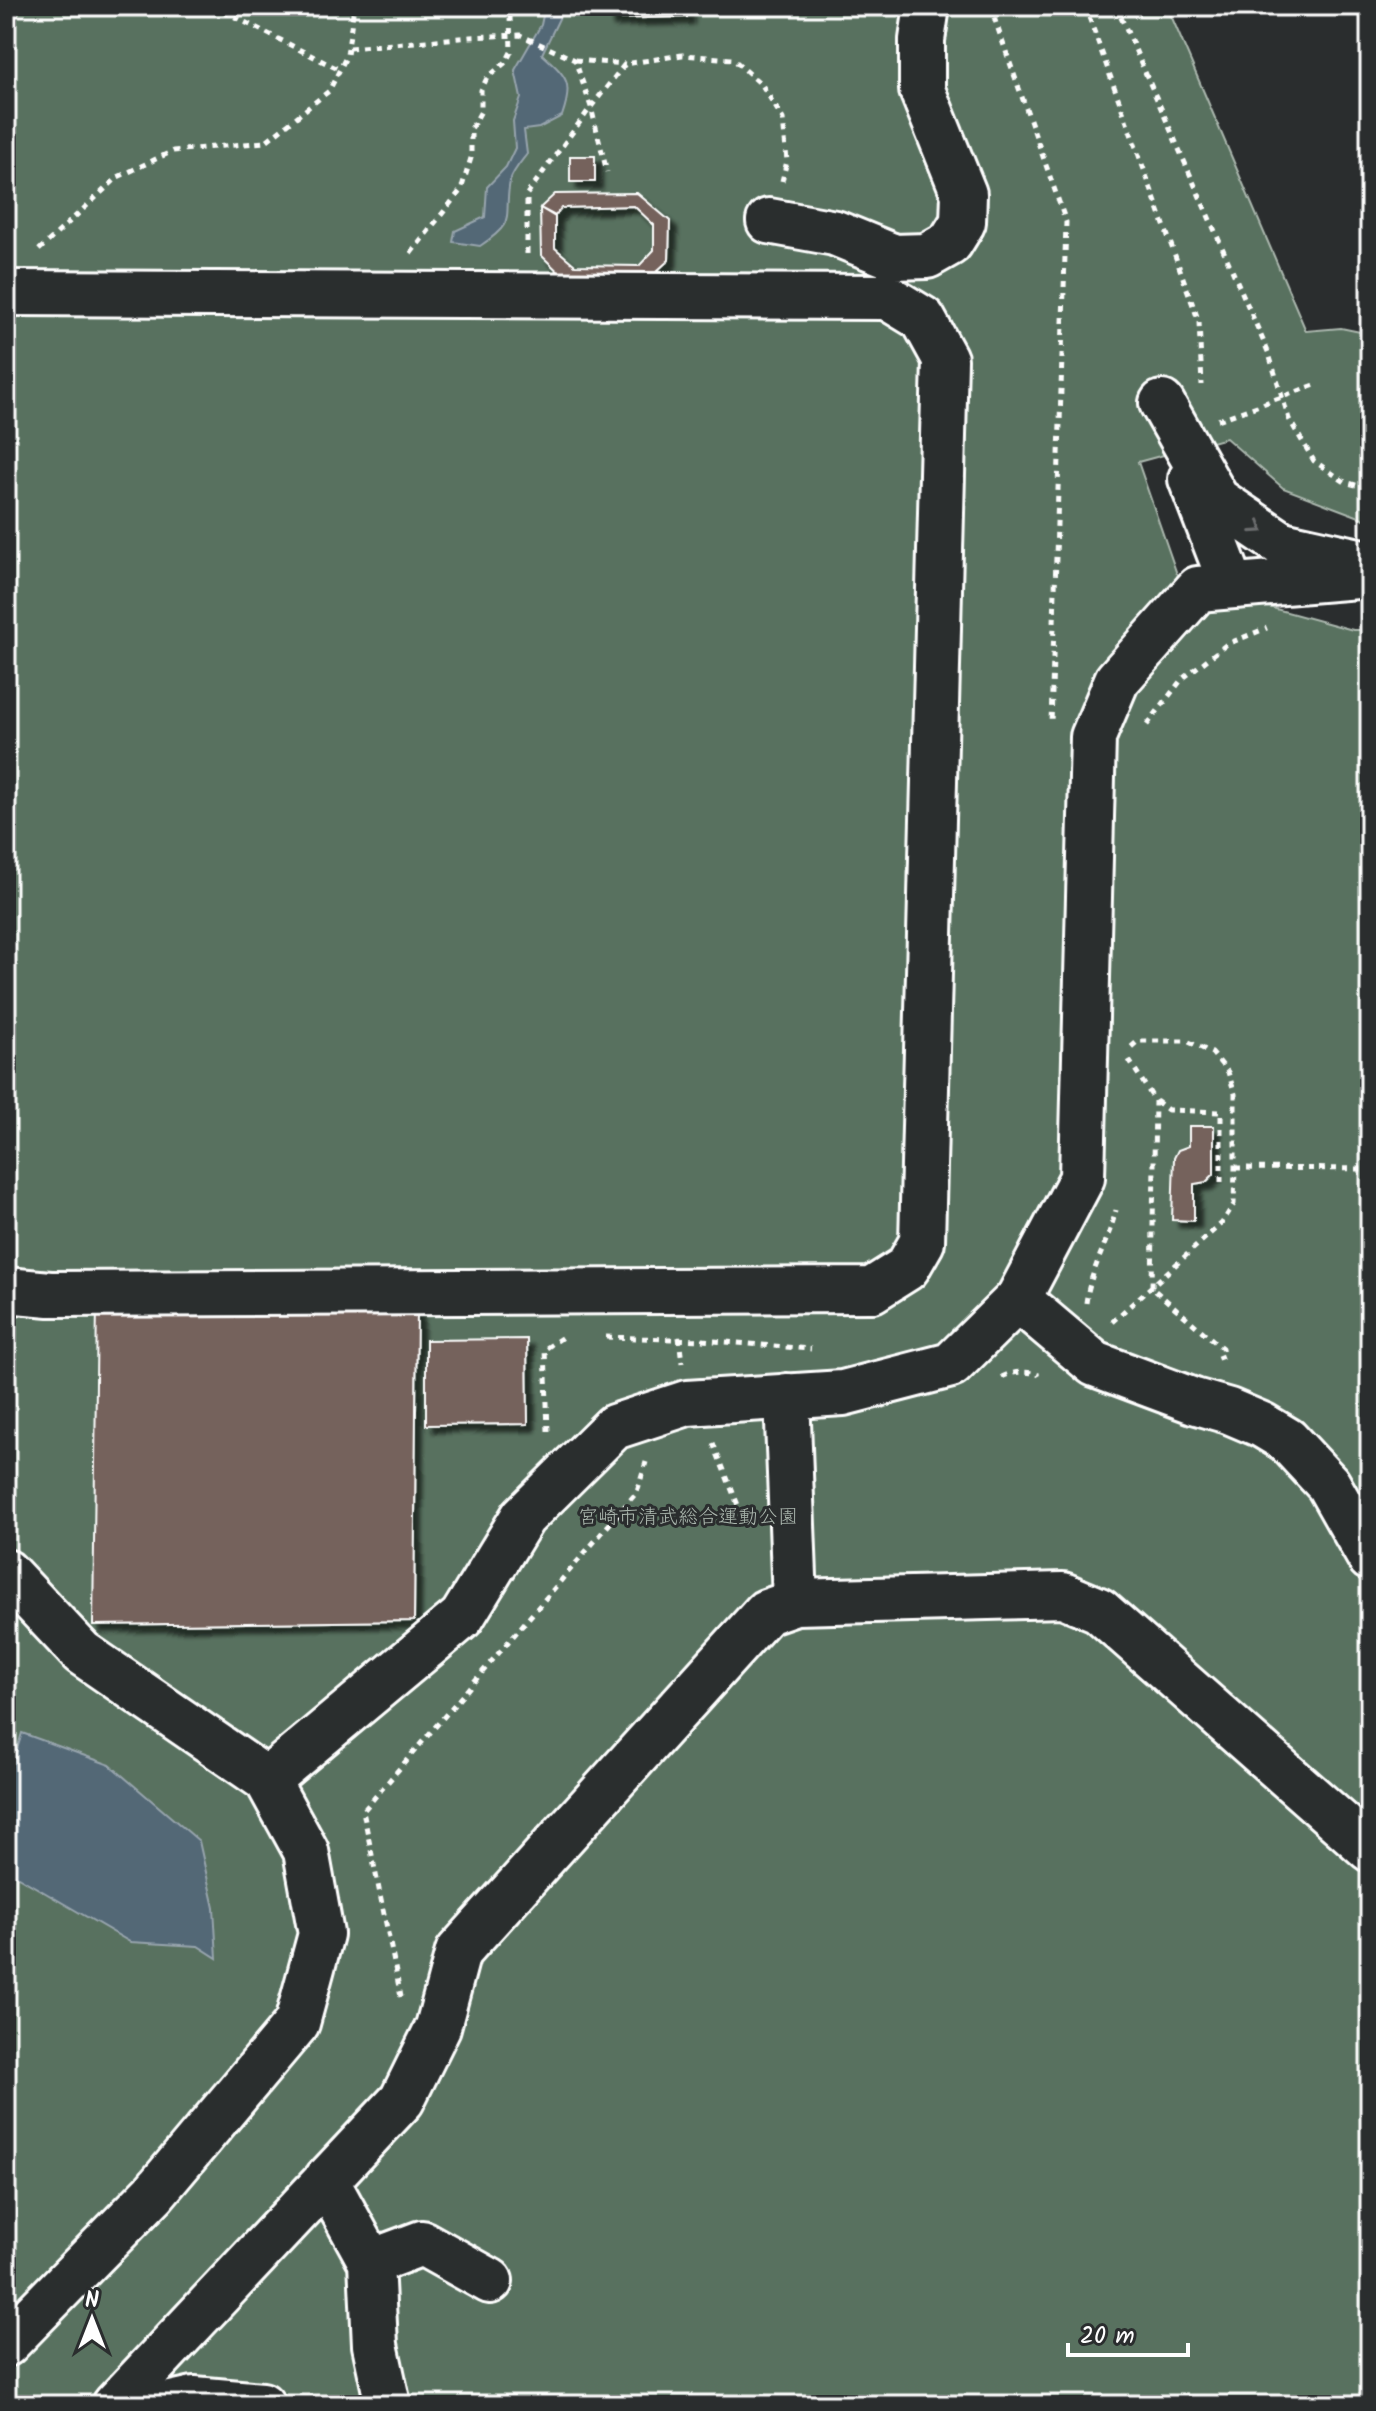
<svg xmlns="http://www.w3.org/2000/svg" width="1376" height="2411" font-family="Kalam,'Klee One',sans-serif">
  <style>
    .green { fill: #58715f; stroke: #acb8af; stroke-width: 2 }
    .water { fill: #526876; stroke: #97a4ad; stroke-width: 2 }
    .building { fill: #74625c; stroke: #fff; stroke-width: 2; filter: url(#shadow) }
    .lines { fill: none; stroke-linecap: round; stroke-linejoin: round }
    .minor-casing { stroke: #fff; stroke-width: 50 }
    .path { stroke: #fff; stroke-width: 5; stroke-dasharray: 6 6; stroke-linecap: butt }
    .minor { stroke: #2a2d2e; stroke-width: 44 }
    .oneway { stroke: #6a6c6d }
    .labels { text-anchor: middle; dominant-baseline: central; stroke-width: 6; stroke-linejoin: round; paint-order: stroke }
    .park-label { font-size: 20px; fill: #acb8af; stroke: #2a2d2e }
  </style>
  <defs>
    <filter id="shadow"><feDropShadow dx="7" dy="7" stdDeviation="2" flood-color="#0009"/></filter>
  </defs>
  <rect width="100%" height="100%" fill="#2a2d2e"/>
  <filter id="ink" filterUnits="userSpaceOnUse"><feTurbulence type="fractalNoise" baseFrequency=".0125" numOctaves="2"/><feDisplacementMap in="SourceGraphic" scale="16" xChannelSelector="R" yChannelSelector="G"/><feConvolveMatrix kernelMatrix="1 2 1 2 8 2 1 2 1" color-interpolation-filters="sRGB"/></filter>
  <g filter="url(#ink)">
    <path class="green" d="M6,6H1167L1306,331L1341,328L1370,334V521L1283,488L1226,438L1138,462L1180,583L1353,630H1370V2405H6Z"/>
    <path class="water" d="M545,6H565L542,54C567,77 574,82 562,116L539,128L524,130L527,154C521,162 512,172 510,181C503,218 518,221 480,246L453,242L455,231L485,217L487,187L506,167L515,148L513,121L521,98L515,70L541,25Z
      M22,1733L110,1765L199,1841L214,1908L217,1958L198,1946L130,1942L6,1870V1785Z"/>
    <path class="building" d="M606,6H687V17L607,19Z
      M570,156H595V182H570Z
      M637,193L670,221L669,260L646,281L570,283L541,255L540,208L555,217V248L575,265L639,266L654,250V225L634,206L561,208L555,216L540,208L555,194Z
      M1189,1126H1214V1174L1206,1182L1194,1184V1221L1172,1220L1174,1158L1178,1150L1189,1146Z
      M97,1302L417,1306L414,1621L93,1625Z
      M527,1339L528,1424L426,1425V1340Z"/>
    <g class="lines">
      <defs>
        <path id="minor" d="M769,221L835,233L894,257L927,256L950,243L963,222L964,194L922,90V40L927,6
          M6,293L887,297L923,319L945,359L922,1242L907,1268L872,1290L50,1294L6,1290
          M1162,403L1217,500L1282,544L1363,562
          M1191,479L1232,586
          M1018,1299L1095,1364L1194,1401L1229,1411L1262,1425L1287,1440L1328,1484L1370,1558
          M787,1396L795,1602
          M6,1572L82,1653L267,1780L306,1851L321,1934L297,2023L154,2193L6,2344
          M267,1780L462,1617L523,1517L614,1427L687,1403L843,1393L951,1365L1018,1299L1082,1178L1093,737L1117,680L1198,589L1370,575
          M326,2180L371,2262L375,2345L388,2405
          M371,2262L422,2243L490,2281
          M115,2405L402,2100L438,2027L458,1952L766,1612L795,1602L1063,1595L1099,1610L1370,1849
          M167,2405L194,2399L262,2405"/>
      </defs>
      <use href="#minor" class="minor-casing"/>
      <path class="path" d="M213,6L340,70
        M990,6L1066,222L1051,724
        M1085,6L1199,322L1202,385
        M1116,6L1269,354L1289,419L1314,461L1345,482L1370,489
        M349,48L470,37L520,35L575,60L591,107L607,172
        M575,60L625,64
        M39,250L118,177L173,151L265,142L329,91L347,55L354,6
        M411,253L461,190L471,158V129L481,111V90L487,78L506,62L511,52L510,16L513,6
        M527,254V194L591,107L625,64L682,55L733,59L762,85L783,119L787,161L782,181
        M1218,420L1315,385
        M1147,725L1182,679L1227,644L1267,628
        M1129,1060L1155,1101L1152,1288L1222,1348L1223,1356L1213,1360
        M1156,1101L1168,1110L1221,1112V1184
        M1235,1168L1370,1169
        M1086,1303C1090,1271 1108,1243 1116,1210
        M1112,1322L1222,1223L1234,1204L1235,1168V1094L1228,1072L1212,1053L1187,1041H1138L1129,1049
        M606,1337L702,1340L811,1349
        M679,1337L682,1363
        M1002,1377C1011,1372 1028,1370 1039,1375
        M548,1431L545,1349L564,1336
        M713,1443L748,1530
        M401,1997L363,1811L637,1492L646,1462"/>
      <use href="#minor" class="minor"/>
    </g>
    <defs><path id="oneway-chevron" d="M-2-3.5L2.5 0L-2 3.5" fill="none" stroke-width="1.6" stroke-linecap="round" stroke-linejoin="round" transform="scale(2)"/></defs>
    <use class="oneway" href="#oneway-chevron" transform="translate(1258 528) rotate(34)"/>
  </g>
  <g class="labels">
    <g class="park-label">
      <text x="688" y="1518">宮崎市清武総合運動公園</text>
    </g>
  </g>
  <rect width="1376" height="2411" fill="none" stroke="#2a2d2e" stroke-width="32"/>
  <rect x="16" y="16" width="1344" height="2379" fill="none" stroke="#fff" stroke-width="3" filter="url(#ink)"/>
  <g transform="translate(92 2319)" stroke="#2a2d2e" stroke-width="6" paint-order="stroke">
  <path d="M0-6L14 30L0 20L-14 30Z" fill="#ffffff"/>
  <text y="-12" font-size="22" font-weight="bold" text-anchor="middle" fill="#ffffff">N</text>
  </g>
  <path d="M1068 2343v12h120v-12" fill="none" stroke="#ffffff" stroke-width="4"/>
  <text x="1080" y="2343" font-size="24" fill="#ffffff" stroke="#2a2d2e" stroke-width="6" paint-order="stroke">20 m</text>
</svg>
